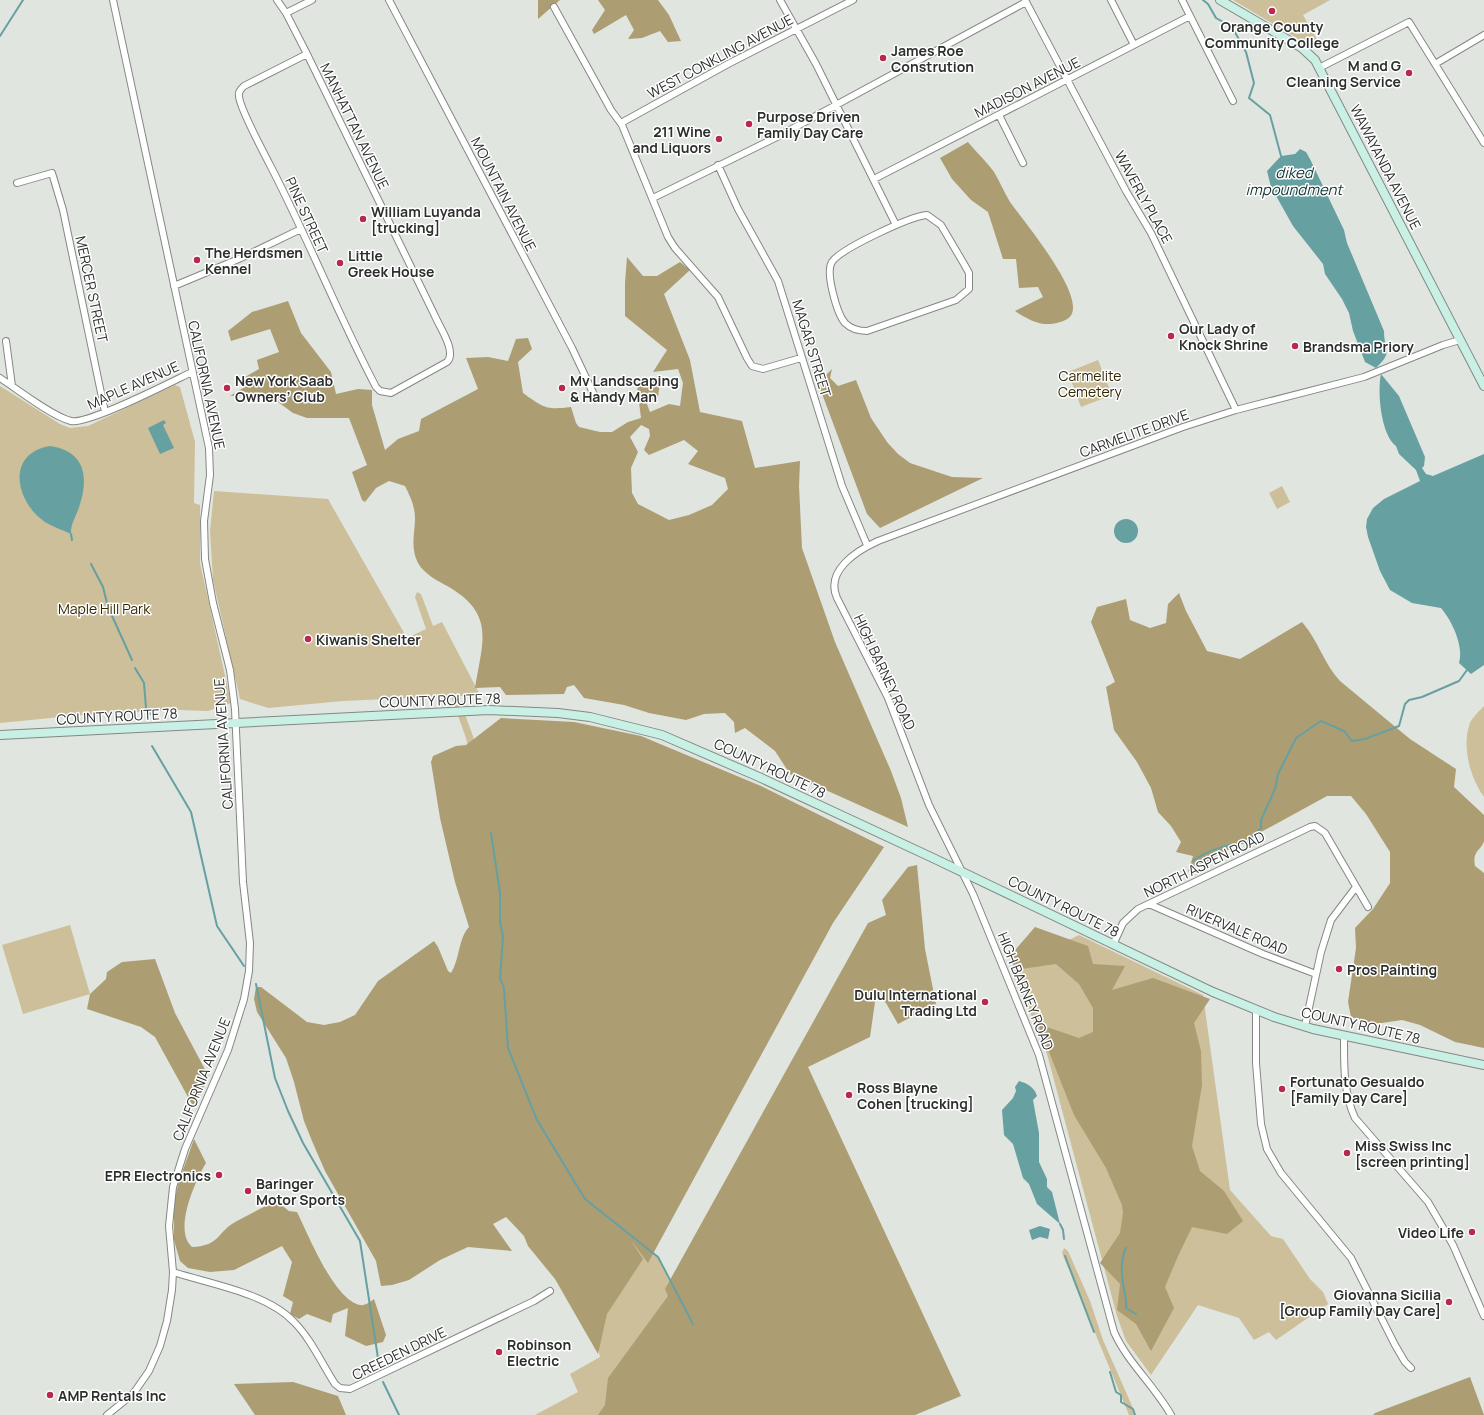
<svg xmlns="http://www.w3.org/2000/svg" width="1484" height="1415" font-family="Manrope,sans-serif">
  <style>
    .green { fill: #ccbf99 }
    .forest { fill: #ac9d73; fill-rule: evenodd }
    .water { fill: #67a0a1 }
    .lines { fill: none; stroke-linecap: round; stroke-linejoin: round }
    .stream { stroke: #67a0a1; stroke-width: 2 }
    .street-casing { stroke: #848883; stroke-width: 8 }
    .secondary-casing { stroke: #848883; stroke-width: 10 }
    .street { stroke: #fff; stroke-width: 6 }
    .secondary { stroke: #c9f0e5; stroke-width: 8 }
    .poi-dot { fill: #b8284f; stroke: #fff; stroke-width: 1.5 }
    .labels { text-anchor: middle; dominant-baseline: central; stroke-width: 3; stroke-linejoin: round; paint-order: stroke }
    .poi-label { font-size: 14px; font-weight: bold; fill: #2d2f2d; stroke: #fff; text-anchor: start }
    .street-label { font-size: 14px; fill: #2d2f2d; stroke: #fff }
    .park-label { font-size: 14px; fill: #342803; stroke: #fff }
    .water-label { font-size: 15px; font-style: italic; fill: #143233; stroke: #fff }
  </style>
  <rect width="100%" height="100%" fill="#e0e5e0"/>
  <path class="green" d="M1233,0H1330L1303,15L1319,43L1312,47Z
    M1098,360L1112,395L1081,407L1068,372Z
    M175,385L180,387L195,442L194,503L200,505V563L231,703L208,711L178,710L81,715L0,723V386L60,424L70,428L88,426Z
    M1282,486L1290,502L1277,509L1269,493Z
    M214,491L328,499L407,638L426,629L415,597L417,592L421,594L433,626L442,622L480,695L458,696L473,736L510,891L589,1174L657,1257L692,1325L735,1415H535L578,1392L570,1374L600,1357L503,894L466,738L451,696L343,701L268,708L240,699L213,580L210,531Z
    M1484,706V797C1471,779 1462,749 1469,726C1471,718 1479,712 1484,706Z
    M70,925L90,994L23,1014L2,945Z
    M1079,935L1203,995L1230,1190L1271,1236L1283,1239L1310,1279L1323,1292L1328,1304L1276,1340L1269,1332L1254,1340L1239,1318L1198,1305L1151,1375L1126,1341L1117,1316L1047,1054L1012,968Z
    M1064,1248L1068,1251L1090,1301L1103,1340L1136,1415H1129L1062,1253Z"/>
  <path class="forest" d="M538,0H560L538,19Z
    M598,0H658L669,15L681,41L668,42L660,31L642,38L628,39L634,30L626,15L594,34L592,30L605,10Z
    M968,142C976,152 987,162 994,172C1000,182 1004,192 1010,202C1026,224 1074,282 1073,308C1073,316 1068,320 1060,322C1043,328 1029,320 1015,311L1043,297L1038,287L1019,288L1016,259H1003L988,212L971,200L952,179L940,158Z
    M627,257L643,276H657L680,262L690,270L664,294L690,360L700,412L742,421L755,468L800,461L799,486L802,548L835,642L891,771L901,798L908,827L790,774L775,751L745,728L735,733L734,722L725,713L704,714L686,720L649,713L624,705L584,698L574,685L567,687L564,694L506,695L500,687L475,688C482,643 496,615 449,587C438,581 424,574 418,563C410,547 415,534 415,518C415,506 410,496 405,486L389,481L376,488L365,502L362,500L352,472L367,465L349,418H307L293,413L267,394L230,396L248,385L245,377L259,369L257,360L279,352L270,329L231,341L228,331L252,312L288,301L301,333L331,372L336,394L358,389L372,390V405L385,450L398,439L419,431L421,419L478,389L466,358L488,357L508,361L516,339L528,338L532,349L518,362L523,393C544,408 546,410 571,407L576,423L579,427L600,432H612L628,422L641,418L637,386L646,379L660,382L658,397L647,404L650,412L669,404L680,406L683,383L678,369L653,372L667,350L625,316V283ZM641,425L649,429L650,436L644,450L649,455L684,440L698,451L688,464L725,478L728,489L712,505L689,515L669,520L638,504L632,493L631,468L638,452L630,437Z
    M832,369L830,378L838,386L856,380L871,418L887,442L898,454L910,463L952,477L983,478L880,528L867,514L818,383Z
    M1179,593L1186,611L1207,651L1240,659L1302,622C1318,640 1324,664 1340,681L1410,739L1456,769L1454,787L1484,815C1484,823 1484,833 1484,841C1481,851 1472,850 1475,866L1484,873V1048L1455,1042L1420,1025L1402,1020L1375,1024L1351,1017L1348,1002L1356,948L1355,928L1373,909L1390,883V852L1366,814L1351,796H1327L1188,872L1193,856L1176,852L1181,842L1171,826L1158,812L1151,788L1137,762L1114,730L1106,687L1115,682L1091,622L1097,607L1126,599L1130,620L1150,628L1166,623L1168,604Z
    M501,718L574,722L641,736L761,786L884,847L833,923L648,1263L630,1239L643,1259L607,1314L598,1354L555,1279L528,1246L524,1236L506,1217L493,1224L512,1251L468,1247L440,1260L409,1280L392,1285L381,1286L376,1261L325,1171L312,1141L304,1121L294,1082L286,1058L257,1012L254,999L256,987H261L307,1022L324,1025L340,1022L355,1015L378,981L434,941L438,947L448,971L451,973C460,959 458,939 469,927L455,882L440,818L431,762L433,756L456,746L466,745Z
    M917,865L925,949L936,1004L898,1024L886,1003L876,995L870,1037L808,1067L961,1396L915,1415H598L605,1405L608,1378L668,1296L665,1289L868,923L886,915L882,900L908,867Z
    M1035,927L1088,946L1093,964L1125,966L1112,990L1153,978L1210,999L1194,1023L1201,1051L1202,1085L1192,1146L1200,1171L1224,1191L1243,1221L1227,1234L1192,1227L1178,1256L1165,1287L1174,1308L1151,1351L1136,1324L1117,1310L1120,1284L1100,1263L1120,1233L1123,1213L1122,1205L1106,1168L1074,1115L1038,1024L1079,1038L1093,1032V1008L1079,984L1056,964L1015,970L1010,956Z
    M155,959L175,1013L209,1077L193,1106L155,1037L141,1027L87,1009L90,994L106,979L107,972L122,962Z
    M194,1139L206,1163C195,1181 173,1231 192,1247C221,1246 217,1231 237,1221C250,1214 263,1207 276,1201L289,1211L297,1212C308,1234 334,1300 360,1305C365,1306 370,1302 374,1299L386,1335L383,1342L366,1346L345,1336L348,1308L333,1314L331,1323L307,1314L299,1319L290,1314L293,1302L283,1296L292,1262L282,1246L234,1270L210,1272L188,1268L180,1261L174,1240V1202L179,1181Z
    M1470,1377L1484,1415H1373L1375,1413Z
    M293,1382L338,1396L346,1415H255L234,1384Z"/>
  <path class="water" d="M1300,149L1306,152L1310,159L1344,230L1347,243L1384,331C1384,351 1394,351 1376,368L1365,362L1353,331L1349,313L1342,299L1325,274L1323,264L1293,226L1271,187L1267,171L1281,156L1295,154Z
    M1381,374L1399,396L1425,457L1424,466L1422,468L1426,474L1433,476L1484,454V665L1471,674L1459,663C1464,646 1452,621 1441,608L1412,603L1390,590L1380,571L1368,537L1366,527L1367,519L1373,508L1384,499L1420,481L1416,470L1399,454L1396,446C1381,435 1377,392 1381,374Z
    M164,420L166,423L163,425L174,448L160,454L148,428Z
    M50,446C84,451 89,475 80,504C78,513 70,524 71,534C61,529 49,526 41,519C14,497 8,453 50,446Z
    M1114 531a12 12 0 1 1 24 0a12 12 0 1 1-24 0Z
    M1019,1081C1027,1083 1035,1088 1037,1096L1033,1100L1039,1133V1162L1047,1179V1187L1052,1192L1060,1224L1037,1204L1029,1184L1023,1178L1013,1144L1004,1135L1002,1110L1013,1098L1016,1091L1015,1087Z
    M1040,1226L1050,1229L1048,1239L1040,1237L1032,1240L1029,1230Z"/>
  <g class="lines">
    <path class="stream" d="M1203,0L1208,4L1216,18L1232,27L1246,52L1254,83L1249,98L1270,115L1281,156
      M0,36L23,0
      M71,534L72,540
      M91,564L103,587L108,607L132,660
      M135,668L144,683L146,708L150,714
      M152,746L191,812L217,926L244,966
      M491,833L500,893V922L503,937L500,978L504,988L508,1048L537,1120L585,1199L658,1257L693,1324
      M1245,851L1247,842L1261,828V820L1275,789L1278,774L1296,738L1321,721L1344,731L1352,741L1365,739L1399,726L1405,704L1409,700L1422,697L1459,681L1467,670
      M1193,861C1209,849 1227,845 1247,842
      M256,984L275,1078L288,1111L303,1143L360,1241L380,1371
      M1060,1224L1063,1230L1064,1239
      M1126,1248C1120,1261 1121,1275 1124,1289C1125,1296 1127,1300 1126,1308L1136,1314
      M1065,1256L1094,1332
      M1110,1372L1116,1392L1121,1395V1402L1133,1409L1135,1415
      M383,1382L399,1415"/>
    <defs>
      <path id="street" d="M277,0L286,13L307,54L435,316C440,328 457,352 447,362L391,393L380,391L376,387C338,315 308,238 270,165C264,153 239,107 239,96C238,92 241,89 244,86L307,54
        M389,0L572,348L596,399
        M780,0L816,64L896,225
        M1025,0L1126,191L1151,233L1236,410
        M1111,0L1134,45
        M1182,0L1233,101
        M554,7L611,110L622,125L668,237L675,248L718,297L747,358L752,366L763,369L801,358
        M286,13L312,0
        M1435,64L1484,35
        M1319,68L1409,22L1484,143
        M999,115L1023,163
        M621,123L728,64L853,0
        M718,165L738,209L778,281L842,486L867,545
        M874,179L1190,16
        M17,183L52,173L63,210L105,412
        M653,198L777,137L1026,2
        M927,215L941,225L964,264L969,273V289L956,300L867,331C858,331 851,329 845,323C837,314 825,272 832,262C840,249 911,216 927,215Z
        M174,286L241,258L301,229
        M6,341L12,386
        M0,378C17,389 53,417 71,421C88,425 171,382 192,372
        M1149,904L1263,954L1316,974
        M1113,945L1123,923L1138,909L1310,827L1315,826L1325,833L1368,907
        M1256,1010V1063L1261,1124L1267,1149L1281,1173L1351,1258L1395,1345L1405,1362L1411,1368
        M1305,1026L1321,952L1331,920L1356,887
        M1344,1035C1344,1064 1343,1092 1355,1118L1428,1202L1453,1245L1484,1316
        M173,1272C210,1284 267,1293 294,1322C311,1339 322,1364 335,1384L340,1388L350,1389L534,1301L550,1291
        M107,1415L133,1394L149,1371L160,1346L167,1321L172,1290L173,1272L169,1226L173,1187L185,1149L228,1050L244,999L249,971L250,943L243,882L235,709L230,670L213,603L205,559L204,521L210,475L209,448L113,0
        M1171,1415C1154,1385 1128,1363 1114,1332L1039,1055L973,894L929,805L888,698L837,598C825,571 856,551 878,541L1183,427L1236,410L1364,377L1443,345L1460,340"/>
      <path id="secondary" d="M1220,0L1302,48L1315,60L1484,386
        M0,735L489,710L558,713L590,717L662,735L759,777L933,858L1213,992L1274,1017L1313,1029L1484,1065"/>
    </defs>
    <use href="#street" class="street-casing"/>
    <use href="#secondary" class="secondary-casing"/>
    <use href="#street" class="street"/>
    <use href="#secondary" class="secondary"/>
  </g>
  <g class="poi-dot">
    <circle cx="1272" cy="11" r="4"/>
    <circle cx="883" cy="58" r="4"/>
    <circle cx="1409" cy="73" r="4"/>
    <circle cx="749" cy="124" r="4"/>
    <circle cx="719" cy="139" r="4"/>
    <circle cx="363" cy="219" r="4"/>
    <circle cx="197" cy="260" r="4"/>
    <circle cx="340" cy="263" r="4"/>
    <circle cx="1171" cy="336" r="4"/>
    <circle cx="1295" cy="346" r="4"/>
    <circle cx="227" cy="388" r="4"/>
    <circle cx="562" cy="388" r="4"/>
    <circle cx="308" cy="639" r="4"/>
    <circle cx="1339" cy="969" r="4"/>
    <circle cx="985" cy="1002" r="4"/>
    <circle cx="1282" cy="1089" r="4"/>
    <circle cx="849" cy="1095" r="4"/>
    <circle cx="1347" cy="1153" r="4"/>
    <circle cx="219" cy="1175" r="4"/>
    <circle cx="248" cy="1191" r="4"/>
    <circle cx="1472" cy="1232" r="4"/>
    <circle cx="1449" cy="1302" r="4"/>
    <circle cx="499" cy="1352" r="4"/>
    <circle cx="50" cy="1395" r="4"/>
  </g>
  <g class="labels">
    <g class="poi-label">
      <text x="1272" y="26" text-anchor="middle">Orange County<tspan x="1272" dy="16">Community College</tspan></text>
      <text x="891" y="50">James Roe<tspan x="891" dy="16">Constrution</tspan></text>
      <text x="1401" y="65" text-anchor="end">M and G<tspan x="1401" dy="16">Cleaning Service</tspan></text>
      <text x="757" y="116">Purpose Driven<tspan x="757" dy="16">Family Day Care</tspan></text>
      <text x="711" y="131" text-anchor="end">211 Wine<tspan x="711" dy="16">and Liquors</tspan></text>
      <text x="371" y="211">William Luyanda<tspan x="371" dy="16">[trucking]</tspan></text>
      <text x="205" y="252">The Herdsmen<tspan x="205" dy="16">Kennel</tspan></text>
      <text x="348" y="255">Little<tspan x="348" dy="16">Greek House</tspan></text>
      <text x="1179" y="328">Our Lady of<tspan x="1179" dy="16">Knock Shrine</tspan></text>
      <text x="1303" y="346">Brandsma Priory</text>
      <text x="235" y="380">New York Saab<tspan x="235" dy="16">Owners’ Club</tspan></text>
      <text x="570" y="380">Mv Landscaping<tspan x="570" dy="16">&amp; Handy Man</tspan></text>
      <text x="316" y="639">Kiwanis Shelter</text>
      <text x="1347" y="969">Pros Painting</text>
      <text x="977" y="994" text-anchor="end">Dulu International<tspan x="977" dy="16">Trading Ltd</tspan></text>
      <text x="1290" y="1081">Fortunato Gesualdo<tspan x="1290" dy="16">[Family Day Care]</tspan></text>
      <text x="857" y="1087">Ross Blayne<tspan x="857" dy="16">Cohen [trucking]</tspan></text>
      <text x="1355" y="1145">Miss Swiss Inc<tspan x="1355" dy="16">[screen printing]</tspan></text>
      <text x="211" y="1175" text-anchor="end">EPR Electronics</text>
      <text x="256" y="1183">Baringer<tspan x="256" dy="16">Motor Sports</tspan></text>
      <text x="1464" y="1232" text-anchor="end">Video Life</text>
      <text x="1441" y="1294" text-anchor="end">Giovanna Sicilia<tspan x="1441" dy="16">[Group Family Day Care]</tspan></text>
      <text x="507" y="1344">Robinson<tspan x="507" dy="16">Electric</tspan></text>
      <text x="58" y="1395">AMP Rentals Inc</text>
    </g>
    <g class="street-label">
      <text transform="translate(720 56) rotate(-28)">WEST CONKLING AVENUE</text>
      <text transform="translate(1027 87) rotate(-27)">MADISON AVENUE</text>
      <text transform="translate(355 126) rotate(64)">MANHATTAN AVENUE</text>
      <text transform="translate(1386 167) rotate(63)">WAWAYANDA AVENUE</text>
      <text transform="translate(504 194) rotate(63)">MOUNTAIN AVENUE</text>
      <text transform="translate(1144 197) rotate(61)">WAVERLY PLACE</text>
      <text transform="translate(307 215) rotate(65)">PINE STREET</text>
      <text transform="translate(92 289) rotate(78)">MERCER STREET</text>
      <text transform="translate(812 348) rotate(73)">MAGAR STREET</text>
      <text transform="translate(133 385) rotate(-24)">MAPLE AVENUE</text>
      <text transform="translate(207 385) rotate(78)">CALIFORNIA AVENUE</text>
      <text transform="translate(1134 433) rotate(-20)">CARMELITE DRIVE</text>
      <text transform="translate(885 672) rotate(65)">HIGH BARNEY ROAD</text>
      <text transform="translate(440 700) rotate(-2)">COUNTY ROUTE 78</text>
      <text transform="translate(117 716) rotate(-3)">COUNTY ROUTE 78</text>
      <text transform="translate(223 744) rotate(-94)">CALIFORNIA AVENUE</text>
      <text transform="translate(770 768) rotate(25)">COUNTY ROUTE 78</text>
      <text transform="translate(1204 864) rotate(-26)">NORTH ASPEN ROAD</text>
      <text transform="translate(1064 906) rotate(26)">COUNTY ROUTE 78</text>
      <text transform="translate(1237 929) rotate(23)">RIVERVALE ROAD</text>
      <text transform="translate(1026 991) rotate(68)">HIGH BARNEY ROAD</text>
      <text transform="translate(1361 1025) rotate(13)">COUNTY ROUTE 78</text>
      <text transform="translate(201 1079) rotate(-68)">CALIFORNIA AVENUE</text>
      <text transform="translate(399 1353) rotate(-26)">CREEDEN DRIVE</text>
    </g>
    <g class="park-label">
      <text x="1090" y="375">Carmelite<tspan x="1090" dy="16">Cemetery</tspan></text>
      <text x="104" y="608">Maple Hill Park</text>
    </g>
    <g class="water-label">
      <text x="1294" y="172">diked<tspan x="1294" dy="17">impoundment</tspan></text>
    </g>
  </g>
</svg>
